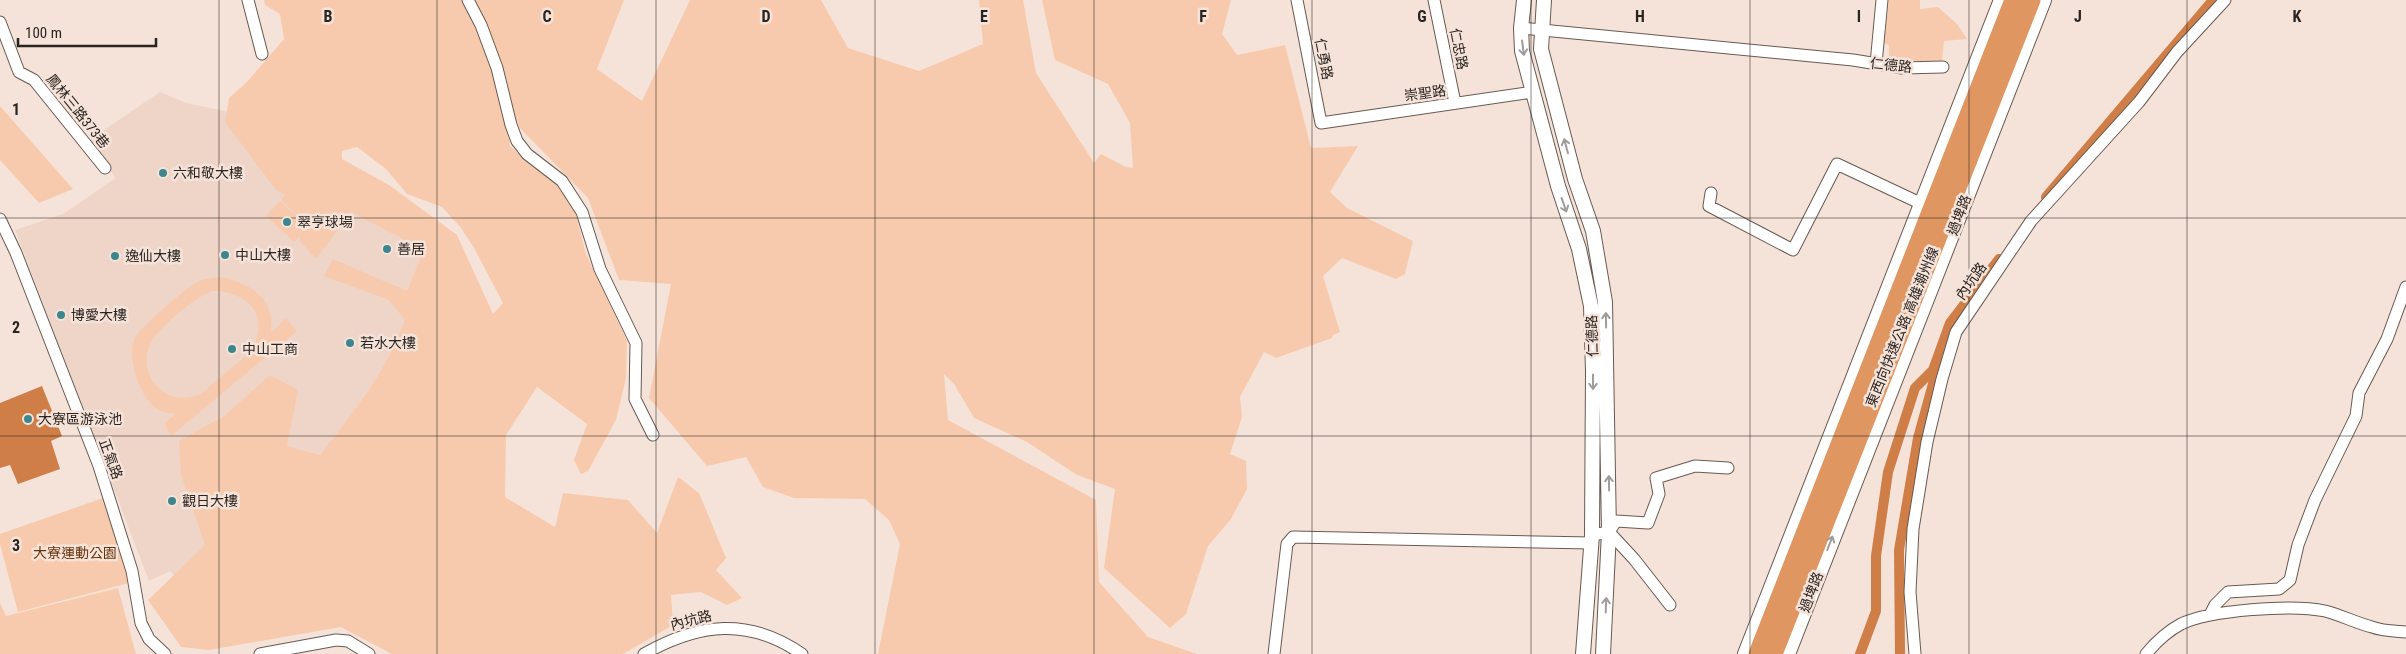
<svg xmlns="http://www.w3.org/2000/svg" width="2406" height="654" font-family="'Roboto Condensed','Noto Sans TC',sans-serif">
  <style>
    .built { fill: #eed5c7 }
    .green { fill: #f8caad; fill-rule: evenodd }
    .water { fill: #cf7e47 }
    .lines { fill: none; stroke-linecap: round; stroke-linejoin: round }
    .canal { stroke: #cf7e47; stroke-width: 10 }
    .minor-casing { stroke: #685a51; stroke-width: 13 }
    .tertiary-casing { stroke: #685a51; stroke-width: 16 }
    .secondary-casing { stroke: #685a51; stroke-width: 18 }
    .trunk-casing { stroke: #9c5d30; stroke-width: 21 }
    .minor { stroke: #fff; stroke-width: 11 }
    .tertiary { stroke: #fff; stroke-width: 14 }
    .secondary { stroke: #fff; stroke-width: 16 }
    .trunk { stroke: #e09660; stroke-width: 19 }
    .oneway { stroke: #9f9c9b }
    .grid { fill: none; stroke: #2a2420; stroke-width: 1; stroke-opacity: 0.55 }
    .poi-dot { fill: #3e868d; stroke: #f5e3d9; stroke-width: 2 }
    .labels { text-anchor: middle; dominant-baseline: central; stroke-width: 5; stroke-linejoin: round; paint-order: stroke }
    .street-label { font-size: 14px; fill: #2a2420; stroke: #f5e3d9 }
    .poi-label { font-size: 14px; fill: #2a2420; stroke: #f5e3d9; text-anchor: start }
    .park-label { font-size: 14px; fill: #683308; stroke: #f5e3d9 }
    .grid-label { font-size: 16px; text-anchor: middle; font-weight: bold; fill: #2a2420; stroke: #f5e3d9; stroke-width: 5; stroke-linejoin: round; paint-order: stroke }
  </style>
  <rect width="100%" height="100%" fill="#f5e3d9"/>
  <path class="built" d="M160,92L186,103L225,111L254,138L450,241L395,371L200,601L170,571L149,581L15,230L63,214L116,178L88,141Z"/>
  <path class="green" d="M264,0H624L597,69L642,101L690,0H821L848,48L919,71L983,44L979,0H1023L1036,73L1094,163L1101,154L1126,167L1133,168L1130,123L1108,84L1055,60L1042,0H1231L1222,34L1237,55L1285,45L1311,148L1358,146L1330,192L1347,208L1413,241L1405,274L1396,279L1342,258L1323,276L1340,332L1333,335L1332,338L1276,358L1264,352L1240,397L1242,417L1230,454L1246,461L1247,489L1231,519L1208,546L1186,614L1170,628L1104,568L1115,489L1077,475L1027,442L974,418L954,384L944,374L948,420L1096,500L1099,582L1148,637L1197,654H878L900,544L889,520L865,499L794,498L763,487L746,457L707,466L649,398L671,284L619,280L588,198L519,127L504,82L510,146L533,167L559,178L573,204L586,254L627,341L626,378L616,420L588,471L581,474L574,460L587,424L537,387L506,435L505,497L555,527L563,493L628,500L657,533L678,477L699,493L726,558L716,570L742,598L727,605L701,592L671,595L673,625L623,654H392L341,627L209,650L181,647L148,600L205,545L181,475L179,441L224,416L270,375L298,390L287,446L320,455C354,412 386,372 405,320L389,300L324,276L333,259L407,291L424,250L351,212L316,259L299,240L300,236L294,242L266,216L280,201L305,223L281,200L285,195L276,190L225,122L229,98L247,82L284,39L280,14L265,5ZM357,147L386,169L407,194L442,207L461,228L474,248L503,303L493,314L457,235L389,185L342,159V151Z
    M1889,0H1920V9L1938,7L1957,24L1967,39L1944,41L1942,61L1905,64L1889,57V45L1884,43Z
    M0,106L73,189L39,203L0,160Z
    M222,277C252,285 275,297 271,333L286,318L297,331L171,436L164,423L176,414C167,413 159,412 152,405C139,392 127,357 134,340C139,327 183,291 196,283C204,278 213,278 222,277ZM212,291C249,291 272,317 250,352L202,393C172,410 137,380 149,347C155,330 195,297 212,291Z
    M103,498L129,583L18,612L0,544V534Z
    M118,588L136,654H0V603L6,616Z"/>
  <path class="water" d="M42,386L62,436L51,441L60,469L18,484L10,465L0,468V403Z"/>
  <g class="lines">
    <path class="canal" d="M2046,197L2213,0
      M1860,654L1876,611V556L1888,472L1915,388L1933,370
      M1900,654L1899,550L1918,438L1934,380L1933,370L1950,323L1999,259"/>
    <defs>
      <path id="minor" d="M248,0L262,54
        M468,0L481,25L497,68L511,125L517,141L527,154L562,181L582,212L600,269L636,343L635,399L653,435
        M1297,0L1321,123L1533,92
        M1434,0L1455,103
        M0,22L19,72L34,80L105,168
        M1521,28L1853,60L1902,68L1943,67
        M1876,64L1882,0
        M1711,193L1709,206L1793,250L1837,164L1922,204
        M0,219L16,253L99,466L132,571L141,623L149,639L165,654
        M1609,532L1616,521L1648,523L1659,494L1656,478L1695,466L1728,468
        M1592,535L1609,532L1634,559L1670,605
        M2210,615L2215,605L2228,592L2279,589L2290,580L2298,545L2315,500L2356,416L2359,393L2387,339L2406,287
        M260,654L336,640L348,641L369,654
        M644,654C699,623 748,617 802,654
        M1274,654L1287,544L1293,537L1591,543
        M1915,654L1910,592L1913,529L1927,442L1942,379L1956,332L2031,221L2139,102L2177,52L2225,0
        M2146,654C2155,643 2168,631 2181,624C2210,610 2293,604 2325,611C2341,615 2356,623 2372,627C2382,631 2395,631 2406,632"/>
      <path id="tertiary" d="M1524,0L1521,28L1522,51L1558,186L1579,249L1591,306L1593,371L1592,535L1583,654
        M1544,0L1541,49L1575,179L1593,231L1605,302L1609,532L1603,654"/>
      <path id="secondary" d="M1746,654L2002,0
        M1787,654L2043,0"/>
      <path id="trunk" d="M1758,654L2014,0
        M1773,654L2031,0"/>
    </defs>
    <use href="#minor" class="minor-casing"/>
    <use href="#tertiary" class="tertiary-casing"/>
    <use href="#secondary" class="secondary-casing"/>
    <use href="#trunk" class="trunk-casing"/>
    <use href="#minor" class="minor"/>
    <use href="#tertiary" class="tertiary"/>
    <use href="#secondary" class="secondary"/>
    <use href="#trunk" class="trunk"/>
  </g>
  <defs><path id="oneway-shaft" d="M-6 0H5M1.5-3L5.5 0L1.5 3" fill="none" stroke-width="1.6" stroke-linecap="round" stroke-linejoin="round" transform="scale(1.25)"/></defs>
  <g class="oneway">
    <use href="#oneway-shaft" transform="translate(1523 48) rotate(83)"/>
    <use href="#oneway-shaft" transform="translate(1566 146) rotate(-105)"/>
    <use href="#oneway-shaft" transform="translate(1564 205) rotate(71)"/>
    <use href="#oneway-shaft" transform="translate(1606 320) rotate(-91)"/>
    <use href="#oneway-shaft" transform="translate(1593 382) rotate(90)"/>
    <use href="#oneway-shaft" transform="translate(1609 483) rotate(-91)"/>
    <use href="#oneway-shaft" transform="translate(1830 543) rotate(-69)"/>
    <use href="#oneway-shaft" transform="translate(1606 605) rotate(-88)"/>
  </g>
  <path class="grid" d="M219,0V654M437,0V654M656,0V654M875,0V654M1094,0V654M1312,0V654M1531,0V654M1750,0V654M1969,0V654M2187,0V654M0,218H2406M0,436H2406"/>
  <g class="poi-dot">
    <circle cx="163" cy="173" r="5"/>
    <circle cx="287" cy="222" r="5"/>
    <circle cx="387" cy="249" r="5"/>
    <circle cx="225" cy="255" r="5"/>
    <circle cx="115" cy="256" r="5"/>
    <circle cx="61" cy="315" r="5"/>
    <circle cx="350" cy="343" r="5"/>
    <circle cx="232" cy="349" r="5"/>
    <circle cx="28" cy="419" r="5"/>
    <circle cx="172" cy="501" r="5"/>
  </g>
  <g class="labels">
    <g class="street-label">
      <text transform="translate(1459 49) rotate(79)">仁忠路</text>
      <text transform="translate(1324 59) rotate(79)">仁勇路</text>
      <text transform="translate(1891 65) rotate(6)">仁德路</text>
      <text transform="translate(1425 93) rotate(-8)">崇聖路</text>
      <text transform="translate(78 111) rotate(51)">鳳林三路373巷</text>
      <text transform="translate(1959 215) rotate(-69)">過埤路</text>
      <text transform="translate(1971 281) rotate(-55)">內坑路</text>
      <text transform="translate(1902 327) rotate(-68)">東西向快速公路 高雄潮州線</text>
      <text transform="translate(1592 336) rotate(-92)">仁德路</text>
      <text transform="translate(111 459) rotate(70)">正氣路</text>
      <text transform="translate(1811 592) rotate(-69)">過埤路</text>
      <text transform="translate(691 620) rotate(-14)">內坑路</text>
    </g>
    <g class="poi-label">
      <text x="173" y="173">六和敬大樓</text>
      <text x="297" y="222">翠亨球場</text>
      <text x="397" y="249">善居</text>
      <text x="235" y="255">中山大樓</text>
      <text x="125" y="256">逸仙大樓</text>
      <text x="71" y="315">博愛大樓</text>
      <text x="360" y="343">若水大樓</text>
      <text x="242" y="349">中山工商</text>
      <text x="38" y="419">大寮區游泳池</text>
      <text x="182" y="501">觀日大樓</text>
    </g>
    <g class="park-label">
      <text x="75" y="553">大寮運動公園</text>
    </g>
  </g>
  <g class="grid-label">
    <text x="328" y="22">B</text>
    <text x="547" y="22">C</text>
    <text x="766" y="22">D</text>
    <text x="984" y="22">E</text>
    <text x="1203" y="22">F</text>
    <text x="1422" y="22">G</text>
    <text x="1640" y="22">H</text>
    <text x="1859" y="22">I</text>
    <text x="2078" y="22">J</text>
    <text x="2297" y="22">K</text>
    <text x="16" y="115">1</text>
    <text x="16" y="333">2</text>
    <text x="16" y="551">3</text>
  </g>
  <path d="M18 38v8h138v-8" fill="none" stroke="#2a2420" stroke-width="2.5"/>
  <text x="25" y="38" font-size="15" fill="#2a2420" stroke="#f5e3d9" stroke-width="4" paint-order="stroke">100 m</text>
</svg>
